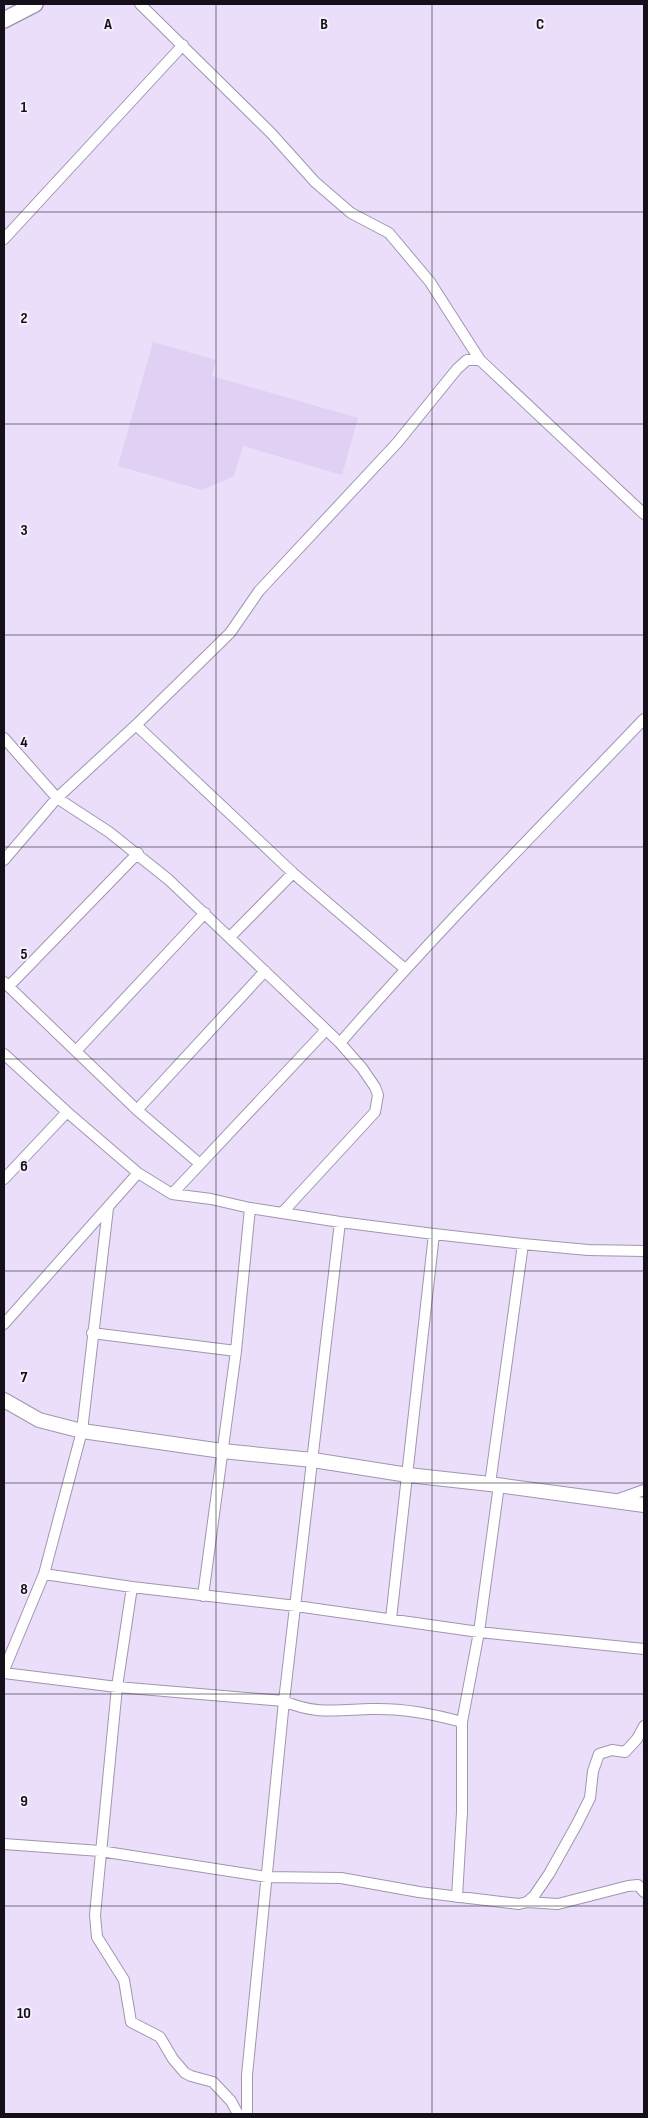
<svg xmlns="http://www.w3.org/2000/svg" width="648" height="2118" font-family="'Sofia Sans Condensed',sans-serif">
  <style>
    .built { fill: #e0d0f3 }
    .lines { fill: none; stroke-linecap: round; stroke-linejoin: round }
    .street-casing { stroke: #a195af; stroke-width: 12 }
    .secondary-casing { stroke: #a195af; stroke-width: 16 }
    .primary-casing { stroke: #a195af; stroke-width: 18 }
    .street { stroke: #fff; stroke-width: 10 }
    .secondary { stroke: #fff; stroke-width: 14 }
    .primary { stroke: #fff; stroke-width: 15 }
    .grid { fill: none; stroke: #140f19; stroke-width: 1; stroke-opacity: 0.55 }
    .grid-label { font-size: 16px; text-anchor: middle; font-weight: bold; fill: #140f19; stroke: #f4effb; stroke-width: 4; stroke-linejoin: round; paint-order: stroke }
  </style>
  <rect width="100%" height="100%" fill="#ebdefb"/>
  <path class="built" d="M153,342L216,360L212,376L358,418L342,475L243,446L234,476L202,490L118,466Z"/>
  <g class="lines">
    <defs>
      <path id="street" d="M140,4L271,133L315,182L351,213L389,233L430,282L480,360
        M4,239L183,45
        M136,725L293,873L405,969
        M4,738L57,798L109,832L169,880L340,1043L362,1068L375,1087L378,1095L375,1112L282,1213
        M4,860L57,798L136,725L230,633L259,591L397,443L457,369L467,360H480L644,514
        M230,937L293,873
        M4,982L137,1110L200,1164
        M9,986L138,853
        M340,1043C437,931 542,826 644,719
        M76,1051L205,913
        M4,1054L67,1112L138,1173L172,1194L211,1199L250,1208L340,1222L434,1234L523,1244L588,1250L644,1251
        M137,1110L265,971
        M4,1179L67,1112
        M172,1194L326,1030
        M4,1324L138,1173
        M92,1333L236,1351
        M490,1484L523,1244
        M616,1500L644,1490
        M44,1574L132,1587L296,1606L479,1632L644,1649
        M132,1587L117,1687L95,1915L97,1937L124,1980L131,2022L160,2037L173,2059L185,2073L191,2076L213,2082L231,2101L238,2114
        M203,1596L236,1351L250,1208
        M391,1619L434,1234
        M4,1670L44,1574L82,1431L108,1208
        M4,1673L117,1687L284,1701C315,1715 339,1710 371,1709C401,1708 434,1714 462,1722
        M4,1844L100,1851L267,1877L341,1878L419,1892L519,1904L527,1902L534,1896L549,1874L577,1824L590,1798L593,1771L599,1754L612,1750L625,1752L637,1739L644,1726
        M457,1897L462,1812V1722L479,1632L499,1485
        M527,1902L558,1904L628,1886L638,1885L644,1892
        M247,2114V2075L284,1701L340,1222"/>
      <path id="secondary" d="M4,1400L39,1420L82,1431L222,1451L313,1460L408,1475L490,1484L644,1505"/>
      <path id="primary" d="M4,20L35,4"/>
    </defs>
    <use href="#street" class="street-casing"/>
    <use href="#secondary" class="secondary-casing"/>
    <use href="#primary" class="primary-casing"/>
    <use href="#street" class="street"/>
    <use href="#secondary" class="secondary"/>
    <use href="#primary" class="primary"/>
  </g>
  <path class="grid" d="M216,4V2114M432,4V2114M4,212H644M4,424H644M4,635H644M4,847H644M4,1059H644M4,1271H644M4,1483H644M4,1694H644M4,1906H644"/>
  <g class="grid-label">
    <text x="108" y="29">A</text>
    <text x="324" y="29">B</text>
    <text x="540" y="29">C</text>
    <text x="24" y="112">1</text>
    <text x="24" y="323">2</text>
    <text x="24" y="535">3</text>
    <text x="24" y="747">4</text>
    <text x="24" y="959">5</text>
    <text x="24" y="1171">6</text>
    <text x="24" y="1382">7</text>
    <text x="24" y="1594">8</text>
    <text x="24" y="1806">9</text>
    <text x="24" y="2018">10</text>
  </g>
  <rect width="648" height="2118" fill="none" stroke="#140f19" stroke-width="10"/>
</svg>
